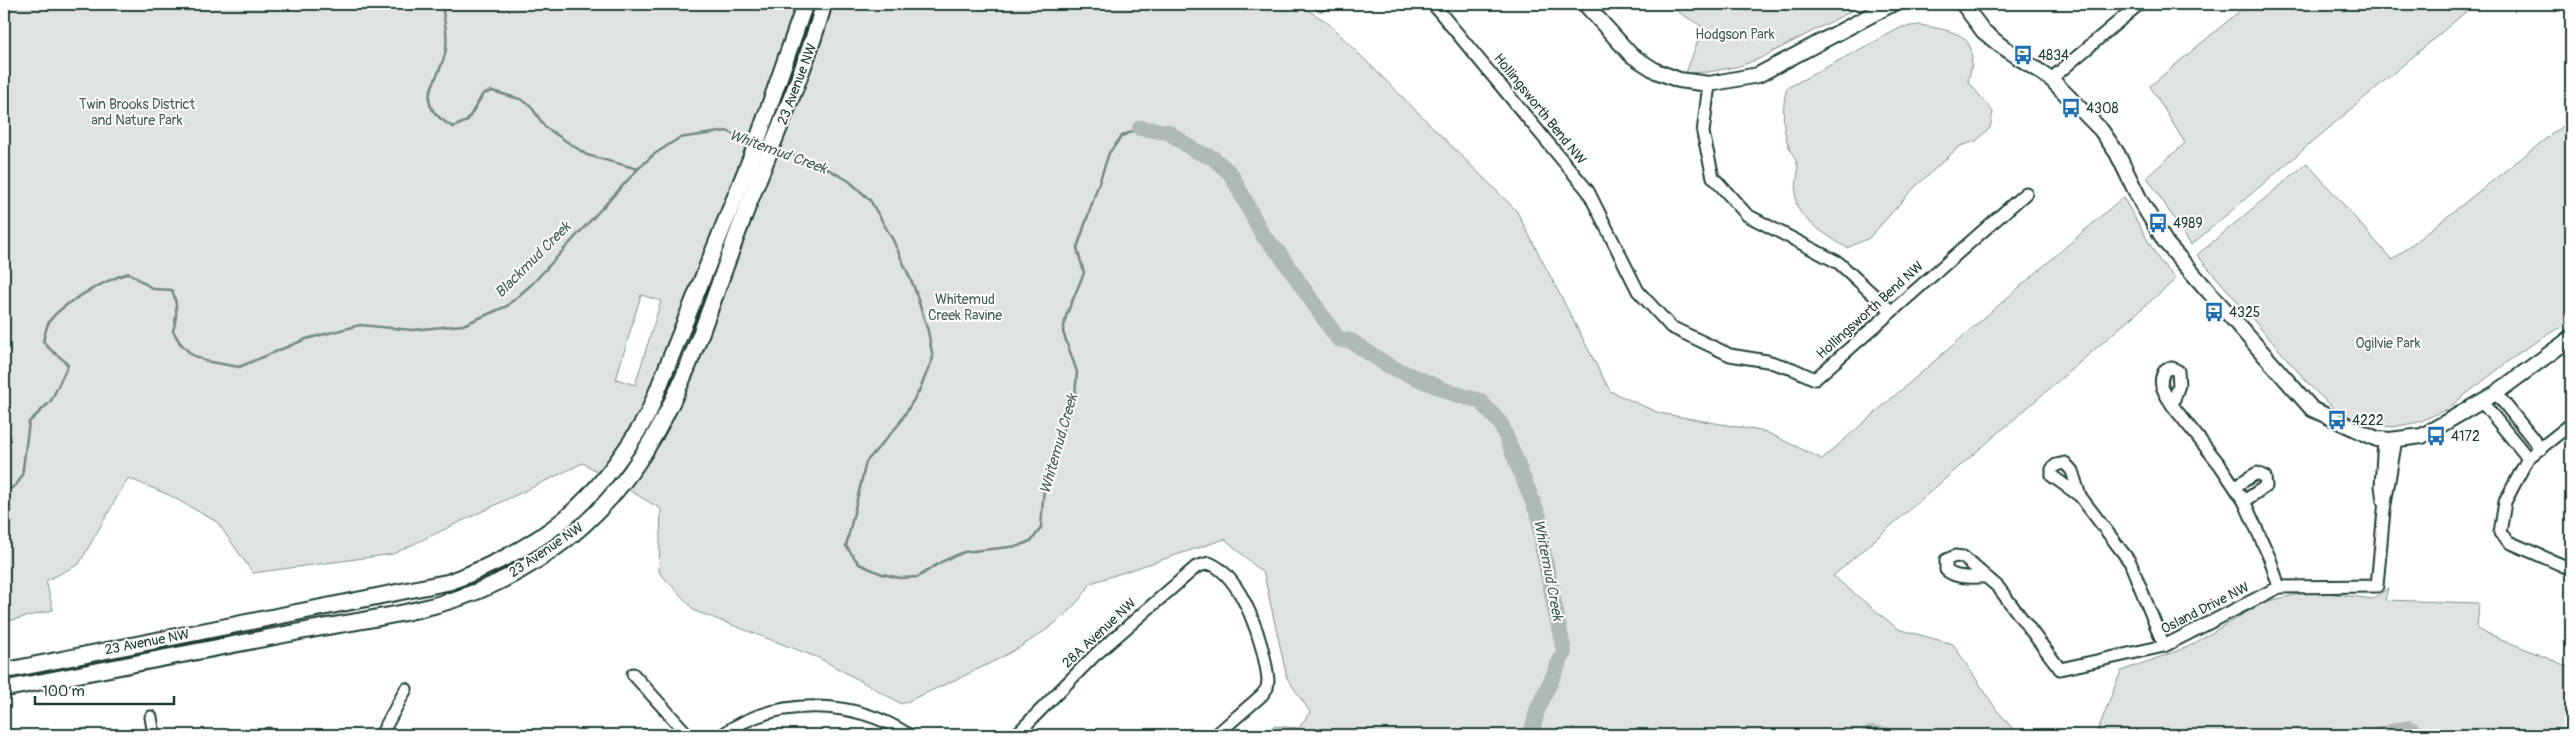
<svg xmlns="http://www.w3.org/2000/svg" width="2575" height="739" font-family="Pangolin,sans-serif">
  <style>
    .green { fill: #dee3e2; stroke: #7e908b; fill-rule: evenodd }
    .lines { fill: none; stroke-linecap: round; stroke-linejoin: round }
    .stream { stroke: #758883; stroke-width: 2.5 }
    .river { stroke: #afbab7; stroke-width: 16 }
    .minor-casing { stroke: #1f3d34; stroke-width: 15 }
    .tertiary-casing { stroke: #1f3d34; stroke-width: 18 }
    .secondary-casing { stroke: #1f3d34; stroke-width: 19 }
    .minor { stroke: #fff; stroke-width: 11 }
    .tertiary { stroke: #fff; stroke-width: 14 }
    .secondary { stroke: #fff; stroke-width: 15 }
    .labels { text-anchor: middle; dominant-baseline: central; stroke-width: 4; stroke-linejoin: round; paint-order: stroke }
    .park-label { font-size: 14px; fill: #455e57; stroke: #fff }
    .poi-label { font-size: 14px; fill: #1f3d34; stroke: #fff; text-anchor: start }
    .street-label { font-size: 14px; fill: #1f3d34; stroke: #fff }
    .water-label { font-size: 15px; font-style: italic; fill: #4a625b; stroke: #fff }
  </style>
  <rect width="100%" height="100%" fill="#fff"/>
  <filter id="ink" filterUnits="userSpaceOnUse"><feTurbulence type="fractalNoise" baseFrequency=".02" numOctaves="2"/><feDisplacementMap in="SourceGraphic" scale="10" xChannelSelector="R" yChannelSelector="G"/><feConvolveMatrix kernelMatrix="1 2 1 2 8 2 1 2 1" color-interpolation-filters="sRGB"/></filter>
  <g filter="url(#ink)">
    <path class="green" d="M4,4H1298L1327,22L1516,210L1610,391L1659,413L1766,432L1822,459L2123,197L2159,260L2176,279L1833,576L1898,629L1953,644L1996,709L2018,735H1262L1273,726L1299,728L1310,712L1287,678L1264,574L1225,539L1091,583C1058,641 961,676 902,704L819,658L695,611L659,572L661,509L583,463L393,554L253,573L217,522L169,495L128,478L79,564L46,581L53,610L4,622ZM641,295L661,301L635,385L616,379Z
      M1665,4H1865L1761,58L1740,66L1709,72L1686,73L1703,27Z
      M2248,4H2475L2191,245L2147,177L2185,143L2150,86Z
      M1920,25C1957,32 1982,33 1968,81L1993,112L1990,128L1976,141L1960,146L1914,188L1869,238L1847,248C1833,239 1807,224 1799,210C1792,198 1798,182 1798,169C1798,161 1791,152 1788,144C1782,128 1782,104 1787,88L1902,27Z
      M2571,119V321L2523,350L2447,409L2419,422L2393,427L2364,423L2336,410L2313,389L2197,255L2307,163L2392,260Z
      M2388,588L2385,600L2479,603L2477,629L2571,668V735H2096L2121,671L2188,647L2264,602L2312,591L2373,599Z"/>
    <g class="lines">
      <path class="stream" d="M442,4C444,21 449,37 445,54C437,87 410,102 453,127L467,121L483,94L492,91L520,99L530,105L545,127L587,155L638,169L653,155L679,138L727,131L751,143
        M776,150L817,163L849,181L870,200L893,240L914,287L928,331L933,358L919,391L899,424L866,462L846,546L859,564L882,574L900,578L918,577L941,562L964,552L1019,546L1032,540L1041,528L1044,485L1075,396L1077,372L1063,332L1066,316L1084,273L1077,248L1109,153L1122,136L1140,128
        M4,490C13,490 18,484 22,476L29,422L51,401L68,365C59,354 52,354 43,341C45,335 46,327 49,322C61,303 108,279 129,273L153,289L172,290C178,304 177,316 173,331L180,343L191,354L205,361L239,367L306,339L360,325L412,330L463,325L507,306L533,283L638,169"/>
      <path class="river" d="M1140,128L1168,132L1194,150L1213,158L1231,174L1263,236L1279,253L1338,339L1351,341L1389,366L1452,393L1480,401L1501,424L1539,517L1543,550L1564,652L1537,711L1531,735
        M1868,735L1871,733L1886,735
        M2379,735L2409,728L2421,735"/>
      <defs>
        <path id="minor" d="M1320,4H1322
          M1433,4L1588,191L1638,291L1671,327L1730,355L1767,361L1793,369L1815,379L2026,193
          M2051,79L2139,4
          M1709,84L1703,133L1713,177L1747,215L1839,263L1891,311
          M2496,393L2541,449
          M2481,401L2528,458
          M2172,405L2179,385L2178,371L2172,368L2166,369C2156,382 2164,392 2172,405L2220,465L2244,501L2270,559L2279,587
          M2571,424L2528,458L2505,502L2500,533L2509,542L2571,569
          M2235,486L2257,473L2265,477L2266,486L2244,501
          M2080,496L2052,476V469L2056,465L2065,463L2072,471L2080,496L2130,562L2164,646
          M2383,501L2381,486L2384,439
          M1986,577C1972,577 1956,579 1946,570V560L1955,556L1963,557L1998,587L2060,669L2164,646L2279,587L2377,586L2384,510L2396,439
          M633,674L688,735
          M151,717L154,735
          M268,735V734
          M381,735L406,689
          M722,735C776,696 855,699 909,735
          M1016,735L1095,655L1196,567L1209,563C1243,576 1265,647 1268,680L1267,688L1262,695L1216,735"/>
        <path id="tertiary" d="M1585,4L1631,55L1656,71L1679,80L1709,84L1758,75L1892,4
          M1963,4L1983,31L2000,45L2051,79L2101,130L2117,153L2141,202L2166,243L2312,409L2377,439L2390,440L2422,436L2496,393L2571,338"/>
        <path id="secondary" d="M4,671L449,582C546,546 596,504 648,414L754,150L805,4
          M4,689C103,669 203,650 303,631C366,619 435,612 494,584C658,505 685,371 744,216C771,145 803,77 824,4"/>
      </defs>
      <use href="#minor" class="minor-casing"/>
      <use href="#tertiary" class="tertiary-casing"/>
      <use href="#secondary" class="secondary-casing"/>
      <use href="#minor" class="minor"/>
      <use href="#tertiary" class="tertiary"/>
      <use href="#secondary" class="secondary"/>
    </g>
  </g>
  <defs>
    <symbol id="bus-bare" viewBox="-9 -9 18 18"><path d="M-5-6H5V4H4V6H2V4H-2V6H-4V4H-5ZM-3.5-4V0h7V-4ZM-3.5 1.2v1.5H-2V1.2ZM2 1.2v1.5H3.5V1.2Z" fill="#1f6fb2" stroke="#fff" stroke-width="2.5" paint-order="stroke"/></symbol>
  </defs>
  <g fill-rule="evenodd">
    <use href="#bus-bare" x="2009" y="41" width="28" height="28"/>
    <use href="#bus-bare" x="2057" y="94" width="28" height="28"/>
    <use href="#bus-bare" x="2144" y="209" width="28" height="28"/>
    <use href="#bus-bare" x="2200" y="298" width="28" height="28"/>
    <use href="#bus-bare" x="2323" y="406" width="28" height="28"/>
    <use href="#bus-bare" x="2422" y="422" width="28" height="28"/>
  </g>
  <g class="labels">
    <g class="park-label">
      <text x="1735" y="34">Hodgson Park</text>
      <text x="137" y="104">Twin Brooks District<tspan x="137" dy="16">and Nature Park</tspan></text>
      <text x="965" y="299">Whitemud<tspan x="965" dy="16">Creek Ravine</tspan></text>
      <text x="2388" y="343">Ogilvie Park</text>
    </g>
    <g class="poi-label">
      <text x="2038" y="55">4834</text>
      <text x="2086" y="108">4308</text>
      <text x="2173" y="223">4989</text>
      <text x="2229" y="312">4325</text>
      <text x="2352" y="420">4222</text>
      <text x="2451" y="436">4172</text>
    </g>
    <g class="street-label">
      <text transform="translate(797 84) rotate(-69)">23 Avenue NW</text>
      <text transform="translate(1540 109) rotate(51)">Hollingsworth Bend NW</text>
      <text transform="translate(1870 310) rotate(-42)">Hollingsworth Bend NW</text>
      <text transform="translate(546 550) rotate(-34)">23 Avenue NW</text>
      <text transform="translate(2205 608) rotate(-27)">Osland Drive NW</text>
      <text transform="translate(1099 633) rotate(-43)">28A Avenue NW</text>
      <text transform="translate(147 642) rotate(-11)">23 Avenue NW</text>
    </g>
    <g class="water-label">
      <text transform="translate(778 152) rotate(20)">Whitemud Creek</text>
      <text transform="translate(533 260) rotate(-45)">Blackmud Creek</text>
      <text transform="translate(1059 444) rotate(-74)">Whitemud Creek</text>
      <text transform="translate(1548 570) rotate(79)">Whitemud Creek</text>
    </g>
  </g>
  <rect width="2575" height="739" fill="none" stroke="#fff" stroke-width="20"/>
  <rect x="10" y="10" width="2555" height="719" fill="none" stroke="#1f3d34" stroke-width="2" filter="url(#ink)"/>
  <path d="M35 696v8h139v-8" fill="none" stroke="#1f3d34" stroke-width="2.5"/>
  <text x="42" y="696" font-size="15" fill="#1f3d34" stroke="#ffffff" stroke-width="4" paint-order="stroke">100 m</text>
</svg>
